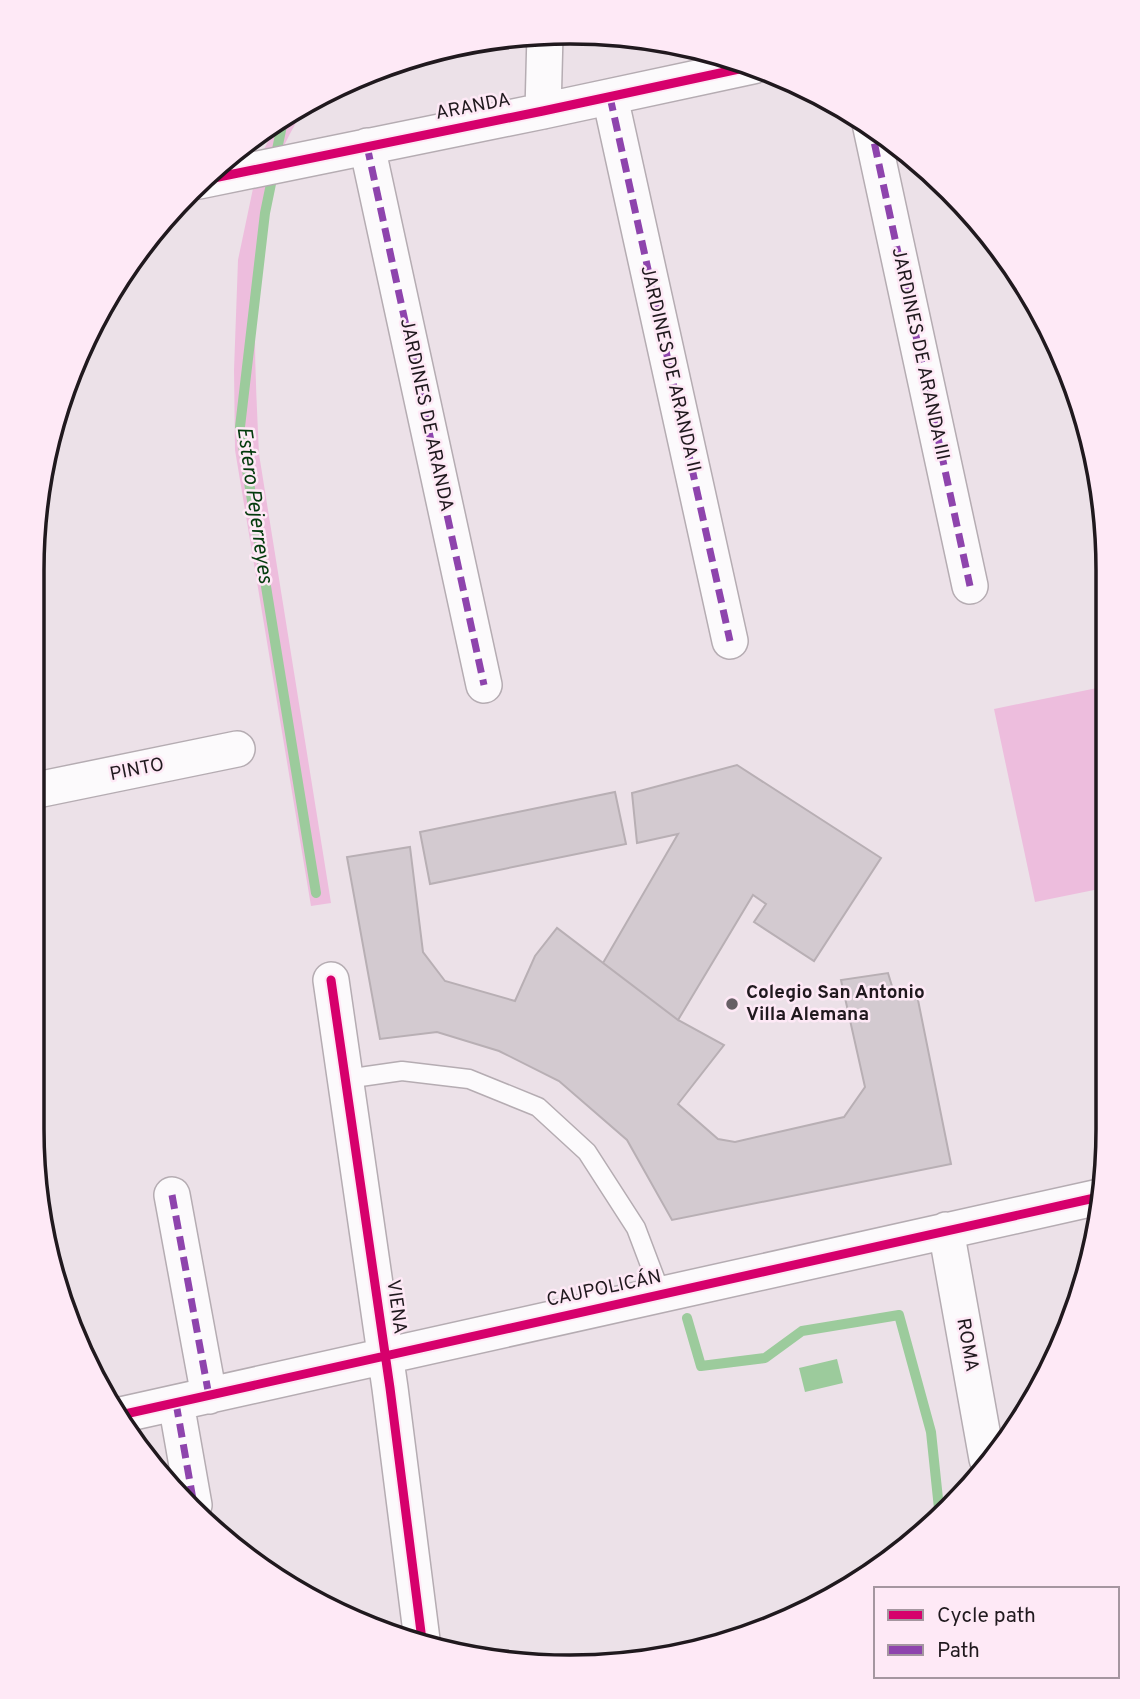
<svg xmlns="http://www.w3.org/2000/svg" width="1140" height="1699" font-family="Overpass,sans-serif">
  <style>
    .green { fill: #edbddd }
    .water { fill: #9ccb9c }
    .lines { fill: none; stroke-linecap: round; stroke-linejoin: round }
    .stream { stroke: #9ccb9c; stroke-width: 10 }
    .building { fill: #d3cad0; stroke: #b8afb4; stroke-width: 2 }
    .lane-casing { stroke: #b5acb2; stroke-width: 21 }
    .street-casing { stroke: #b5acb2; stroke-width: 38 }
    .lane { stroke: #fcfafc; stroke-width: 18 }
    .street { stroke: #fcfafc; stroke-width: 35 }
    .quiet { stroke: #8e44ad; stroke-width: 7; stroke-dasharray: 14 7; stroke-linecap: butt }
    .cycleway-casing { stroke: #fee9f6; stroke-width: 13 }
    .cycleway { stroke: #d6006c; stroke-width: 9 }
    .poi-dot { fill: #675f65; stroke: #fee9f6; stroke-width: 2.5 }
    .labels { text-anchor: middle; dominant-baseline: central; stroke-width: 5; stroke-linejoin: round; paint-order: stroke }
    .street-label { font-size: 19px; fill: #20191e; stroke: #fee9f6 }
    .poi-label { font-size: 19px; font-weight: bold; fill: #20191e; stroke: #fee9f6; text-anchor: start }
    .water-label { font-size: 21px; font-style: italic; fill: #043b0d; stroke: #fee9f6 }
    .rim { fill: none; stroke: #20191e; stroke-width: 3.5 }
  </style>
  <rect width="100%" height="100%" fill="#ece1e8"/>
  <path class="green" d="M307,103C296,123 283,144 276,166C247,257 255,360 259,454L331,903L311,906L235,450L234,370L238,260L259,160L279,118Z
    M1107,686L1104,888L1035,902L994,709Z"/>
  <path class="water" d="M837,1359L843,1383L805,1392L799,1368Z"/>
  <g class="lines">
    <path class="stream" d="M275,159L284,116
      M273,174L265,213L240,427L316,893
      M687,1318L701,1366L765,1358L802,1331L899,1315L931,1432L940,1518"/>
  </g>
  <path class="building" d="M737,765L881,858L814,961L754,922L766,904L753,895L678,1020L603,963L678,834L637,843L632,793Z
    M615,792L626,844L430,884L420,832Z
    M410,847L423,952L445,981L515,1001L535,956L557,928L678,1020L724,1045L678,1104L718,1139L735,1142L844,1117L865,1087L841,980L888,973L895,996L916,990L951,1164L672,1220L627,1140L559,1081L499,1051L437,1032L380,1039L347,857Z"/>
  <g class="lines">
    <defs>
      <path id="lane" d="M346,1079L402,1071L469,1079L538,1107L587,1152L636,1228L661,1294"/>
      <path id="street" d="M610,97L730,641
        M543,111L545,34
        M870,123L970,586
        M367,146L484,685
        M199,181L543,111L753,66
        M37,790L237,749
        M331,980L390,1388L422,1640
        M172,1195L209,1396
        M946,1230L987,1459
        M176,1403L194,1505
        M116,1416L1099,1197"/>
    </defs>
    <use href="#lane" class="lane-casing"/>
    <use href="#street" class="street-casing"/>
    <use href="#lane" class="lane"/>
    <use href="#street" class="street"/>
    <path class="quiet" d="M610,97L730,641
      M870,123L970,586
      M367,146L484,685
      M172,1195L209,1396
      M176,1403L194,1505"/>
    <defs>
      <path id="cycleway" d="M199,181L543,111L753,66
        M331,980L390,1388L422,1640
        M116,1416L1099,1197"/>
    </defs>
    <use href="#cycleway" class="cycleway-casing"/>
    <use href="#cycleway" class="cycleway"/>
  </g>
  <circle class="poi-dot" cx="732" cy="1004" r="7"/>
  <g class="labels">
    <g class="street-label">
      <text transform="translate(473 107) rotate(-11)">ARANDA</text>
      <text transform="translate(920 354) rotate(78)">JARDINES DE ARANDA III</text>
      <text transform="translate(670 369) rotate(77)">JARDINES DE ARANDA II</text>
      <text transform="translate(426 415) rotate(78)">JARDINES DE ARANDA</text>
      <text transform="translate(137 770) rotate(-11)">PINTO</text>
      <text transform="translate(604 1289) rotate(-12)">CAUPOLICÁN</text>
      <text transform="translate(396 1307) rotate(82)">VIENA</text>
      <text transform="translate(967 1345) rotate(80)">ROMA</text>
    </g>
    <g class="poi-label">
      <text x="746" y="993">Colegio San Antonio<tspan x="746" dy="22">Villa Alemana</tspan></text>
    </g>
    <g class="water-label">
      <text transform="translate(254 505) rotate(82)">Estero Pejerreyes</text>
    </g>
  </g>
  <path d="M0 0H1140V1699H0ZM570 44H570A526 526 0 0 1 1096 570V1129A526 526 0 0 1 570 1655H570A526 526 0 0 1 44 1129V570A526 526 0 0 1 570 44Z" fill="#fee9f6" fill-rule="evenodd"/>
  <path class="rim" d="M570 44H570A526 526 0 0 1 1096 570V1129A526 526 0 0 1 570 1655H570A526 526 0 0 1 44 1129V570A526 526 0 0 1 570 44Z"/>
  <rect x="874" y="1587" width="245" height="91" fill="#fee9f6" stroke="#a596a0" stroke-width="2"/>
  <rect x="888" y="1610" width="35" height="10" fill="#d6006c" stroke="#a596a0" stroke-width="2"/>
  <text x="937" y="1622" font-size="21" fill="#20191e">Cycle path</text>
  <rect x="888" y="1645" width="35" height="10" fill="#8e44ad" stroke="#a596a0" stroke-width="2"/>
  <text x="937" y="1657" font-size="21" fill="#20191e">Path</text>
</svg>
